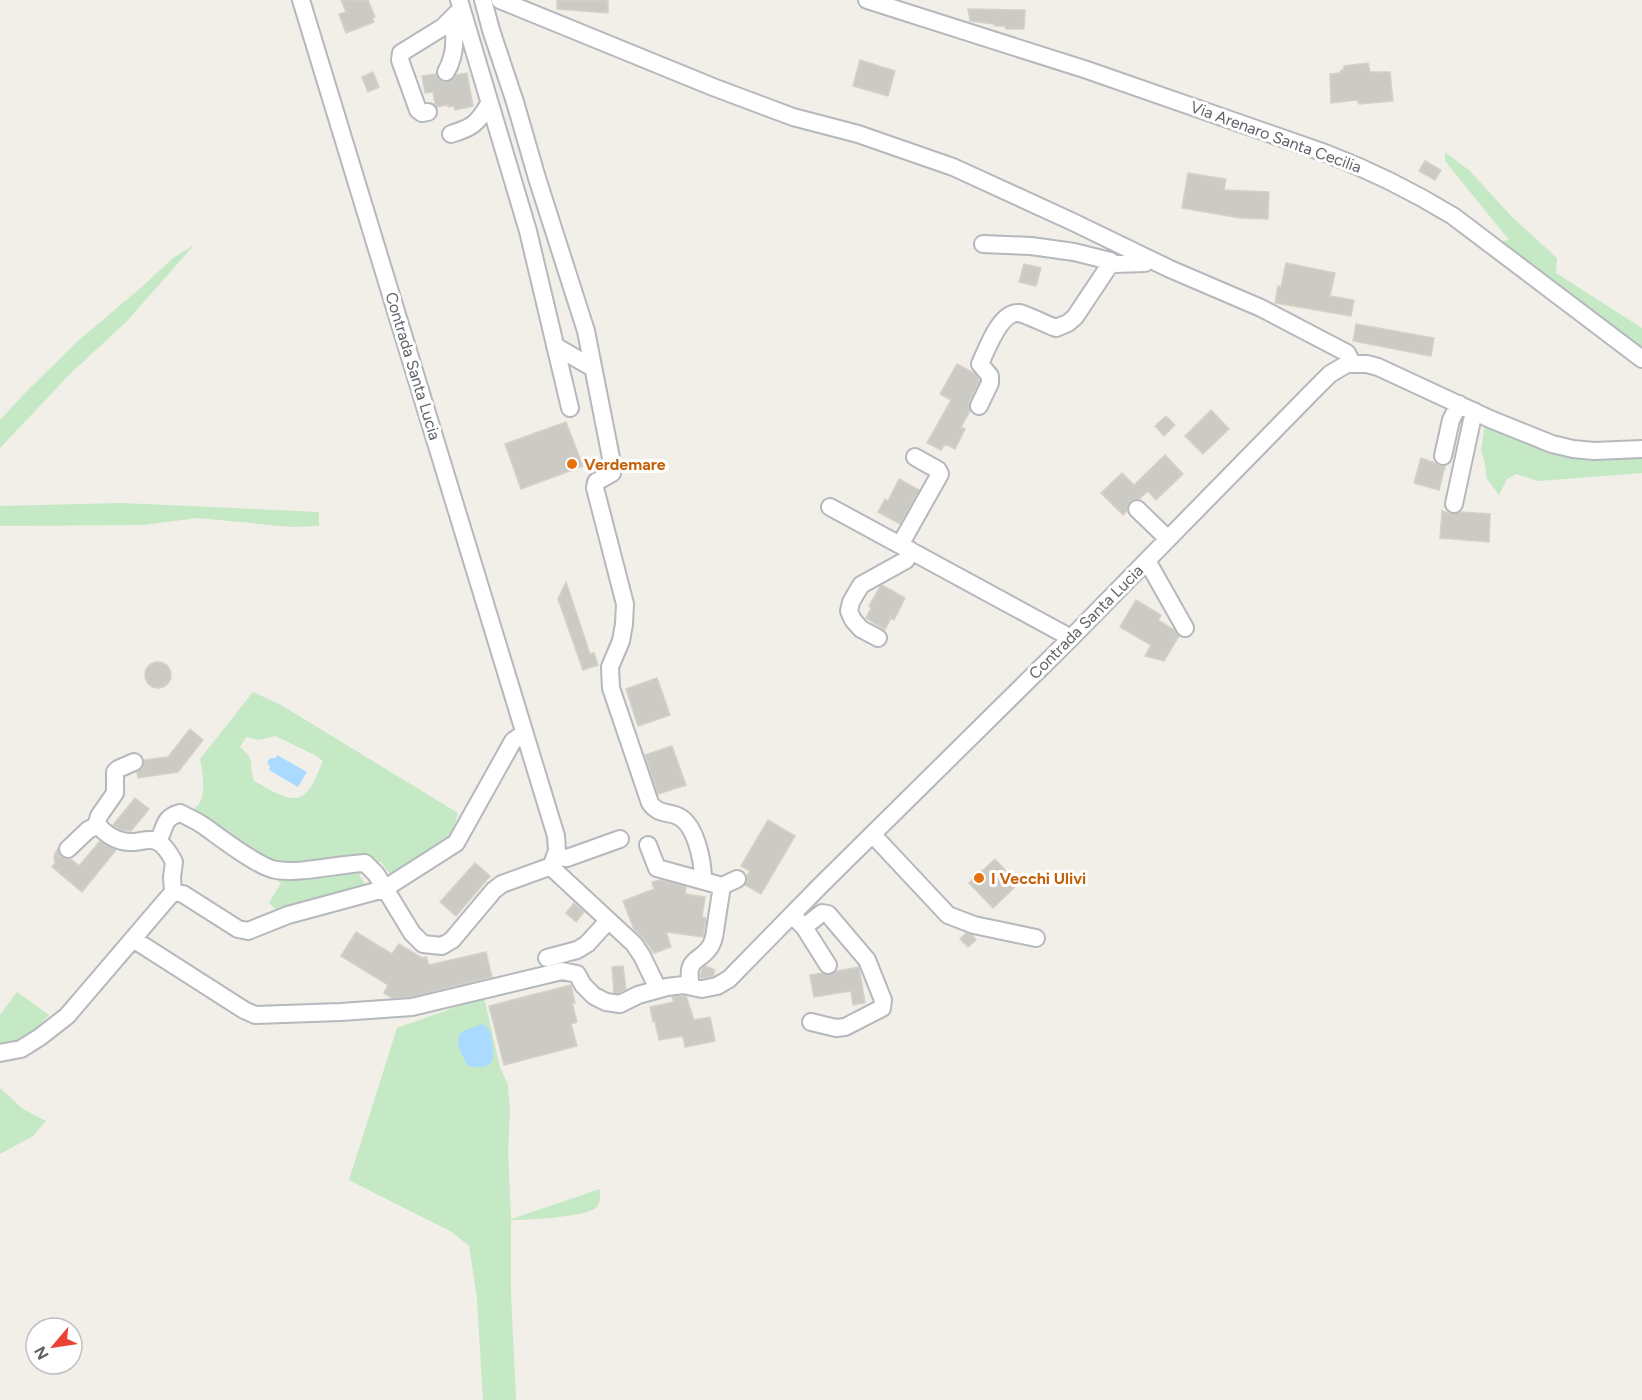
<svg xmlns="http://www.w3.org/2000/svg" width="1642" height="1400" font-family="Figtree,sans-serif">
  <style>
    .green { fill: #c5e8c5; fill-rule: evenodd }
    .water { fill: #aadaff }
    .building { fill: #cccac5; stroke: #d6d1c6; stroke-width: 1.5 }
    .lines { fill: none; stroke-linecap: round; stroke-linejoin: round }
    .minor-casing { stroke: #b5b8bc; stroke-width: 20 }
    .minor { stroke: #fff; stroke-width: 16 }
    .food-dot { fill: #e8710a; stroke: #fff; stroke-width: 2 }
    .labels { text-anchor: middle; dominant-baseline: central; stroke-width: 6; stroke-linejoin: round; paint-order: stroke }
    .street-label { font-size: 16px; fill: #5f6368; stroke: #fff }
    .food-label { font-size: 16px; font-weight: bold; fill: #c56008; stroke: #fff; text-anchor: start }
  </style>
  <rect width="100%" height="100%" fill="#f1efe8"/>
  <path class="green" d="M1445,152L1470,171L1511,216L1557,258L1556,273L1642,328V349L1501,241L1509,240L1445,161Z
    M194,245L127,321L70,374L0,448V420L24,394L80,339L143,286L173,258Z
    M1485,424L1535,446L1574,455L1642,457V473L1539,481L1516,474L1507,479L1499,495L1487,479L1485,464L1481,450Z
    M122,503L319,512V526L291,527L198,518L143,525L0,526V506Z
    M253,692L281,705L458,813L451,837L392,877L381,862L372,861L363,867L360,876L368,889L281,914L269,903L281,883L253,867L188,815C191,811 196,808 199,804C206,792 203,772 200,759ZM275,736L315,755L323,761C319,770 313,786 307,792C293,808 269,788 254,781C248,764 257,761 240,747L246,737L259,740Z
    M17,992L49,1015C35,1031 23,1048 0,1044V1015Z
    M484,997L500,1067L508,1085L510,1112L508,1152L511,1219L600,1189C600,1196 601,1203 596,1208C585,1217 527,1220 511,1220V1292L516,1400H483L477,1298L469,1246L452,1232L349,1180L397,1028Z
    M0,1088L23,1109L46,1121L33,1136L0,1154Z"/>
  <path class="water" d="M277,755L307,772L298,787L269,770L270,767L268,764V760L272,758H276Z
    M482,1024C491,1028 491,1036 492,1044C497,1065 487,1070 468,1066C464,1059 454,1042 460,1034C464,1029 476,1027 482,1024Z"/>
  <path class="building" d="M341,0H368L375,17L372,18L374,22L346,33L339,14L346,12Z
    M557,0H608V13L557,9Z
    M968,9L1025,10L1024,29H1006L1005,26H995L994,24L970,21Z
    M860,60L895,71L888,96L853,86Z
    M1368,63L1370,72H1390L1393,101L1359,104L1357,100L1331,103L1330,74L1340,73L1341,70H1344V66Z
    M373,72L379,87L368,92L362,77Z
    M467,73L473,106L455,110L454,106L448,107L447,105L437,107L435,104L433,92L425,93L422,76L436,74L441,81L447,82L452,80L456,75Z
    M1425,161L1441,170L1435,180L1419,171Z
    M1188,173L1226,179L1224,190L1269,192L1268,219L1240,218L1182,208Z
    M1286,263L1335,273L1330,296L1354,300L1351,316L1275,303L1278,286L1281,287Z
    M1024,264L1041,268L1036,286L1019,282Z
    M1356,324L1434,338L1431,356L1353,341Z
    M957,364L974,373L980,381L969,402L970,411L961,427L965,429L955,449L945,444L941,450L927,443L951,400L940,394Z
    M1211,410L1229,429L1203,454L1185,436Z
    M1166,416L1175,425L1164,436L1155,426Z
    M566,422L583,466L521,489L505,444Z
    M1165,455L1183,474L1156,500L1148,491L1139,499H1135L1130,501L1127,506V511L1123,515L1101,493L1122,473L1134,485Z
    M1421,458L1435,463L1440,466H1445L1439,490L1414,483Z
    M899,479L919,490L900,524L878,512L885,499L888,501Z
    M1442,511L1452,514L1460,512L1490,514L1489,542L1440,538Z
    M566,582L590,654L594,653L598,665L583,670L558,599Z
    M882,585L905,598L894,620L891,618L885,630L866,618L871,608L869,606L880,587Z
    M1136,600L1161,615L1158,620L1174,630L1179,636L1164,661L1145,656L1151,645L1120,627Z
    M145 675a13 13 0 1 1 26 0a13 13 0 1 1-26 0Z
    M657,678L670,715L638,726L626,689Z
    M190,729L203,740L178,772L138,778L137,772L143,768L144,760L168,757Z
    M672,746L686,785L658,794L645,755Z
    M135,798L149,809L131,831L121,830L113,825Z
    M768,820L795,836L761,894L745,885L747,880V875L750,871L741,866Z
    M100,841L116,850L82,892L52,867L55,863L54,856L58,848L61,857L66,859H71L79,866Z
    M995,859L1018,884L993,908L969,883Z
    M475,863L490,876L456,916L440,902Z
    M661,880L686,887L685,894L705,897L702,917L706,918L703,937L666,932L671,947L654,953L643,938L634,929L623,901L654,889L652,882Z
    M574,903L584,912L576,922L566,913Z
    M356,932L392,954L399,944L422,958L426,957L429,965L486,952L492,977L410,997L392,998L384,993L388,985L341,956Z
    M966,933L972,935L976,940L968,947L960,939Z
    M623,966L626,989L618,993H614L612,967Z
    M705,966L715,970L713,976L703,978L700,977L702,969Z
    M859,967L865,1003L853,1005L851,991L814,997L810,975L822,973L829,975L837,971Z
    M571,985L575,1003H572L577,1022L571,1024L577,1046L504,1065L489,1006Z
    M683,996H686L694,1020L710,1017L715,1041L685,1047L683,1036L659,1040L655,1021L653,1022L650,1007L674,1002L672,997Z"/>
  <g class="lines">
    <defs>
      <path id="minor" d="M301,0L556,836L557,851L551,867
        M459,0L528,231L570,408
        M483,0L491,30L515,102L537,178L586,331L612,463V473L596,482L595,488L625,604L624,624L621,641L610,667L611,688L650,803C657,813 665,812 675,815C696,821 703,862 703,881
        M500,0L713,87L793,117L858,134L953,167L1073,222L1170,269L1261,308L1347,353L1352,363
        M867,0L1087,70L1325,153C1370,170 1412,191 1453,216L1642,359
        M446,72C456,55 456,37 452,18
        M428,112L422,113L418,110L400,60L401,53L443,27L461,9
        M451,134C471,128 477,124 487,107L490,106
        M983,244L1031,246L1074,252L1110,261L1114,264
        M555,346L593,368
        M979,406L990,383V376L980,364C987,349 1000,311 1019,313C1026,314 1047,325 1056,328L1068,323L1075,317L1109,266L1114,264L1145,263L1149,259
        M1443,456L1451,420L1459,404
        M1454,504L1474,411
        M830,507L1062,633L1070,639
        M1137,509L1168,539
        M900,545L940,474L938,470L915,457
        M1145,562L1150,566L1185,628
        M878,638L861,629L853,620L849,611L851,602L861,585L906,560L910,550
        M134,762L118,769L115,772V793L99,816L97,823C104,835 120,843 133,842C141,842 148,838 156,841C164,844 170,854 174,862L172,877L173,892
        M873,835L948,915L974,925L1036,938
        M158,841C166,828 162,818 180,813C188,817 197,821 204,826C221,838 258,867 276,870C301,874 339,864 365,863L376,874L412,933L423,944L442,946L452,940L494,890L502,884L546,868L551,867L634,944L642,956L658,989
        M648,845L657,868L722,886L737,879
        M68,849L88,830L98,825
        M555,857L567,858L620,839
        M798,921L804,927L828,965
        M804,927L822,913L828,914L867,960L883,1000L882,1008L845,1027L836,1028L811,1022
        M133,939L244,1010L255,1015L341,1012L412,1007L562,971L577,974L583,985L594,996L606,1002L620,1004L638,995L667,987L683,985L702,989L717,986L729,979L820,886L1070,639L1313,391L1330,374L1347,364H1367L1378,367L1490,419L1552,444L1573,449L1594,451L1642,449
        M547,958L577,950L587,944L608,921
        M691,986C684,954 704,963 712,943C715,937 715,930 716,924C718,911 720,899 722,886
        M0,1053L21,1049L40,1037L67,1016L173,892L183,894L238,929L248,931L288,915L384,889L456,843L513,741L524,733"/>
    </defs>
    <use href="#minor" class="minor-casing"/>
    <use href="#minor" class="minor"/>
  </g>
  <g class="food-dot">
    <circle cx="572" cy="464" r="6"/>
    <circle cx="979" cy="878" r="6"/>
  </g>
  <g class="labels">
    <g class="street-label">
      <text transform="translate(1276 137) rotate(20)">Via Arenaro Santa Cecilia</text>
      <text transform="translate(413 366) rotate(73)">Contrada Santa Lucia</text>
      <text transform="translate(1086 622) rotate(-45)">Contrada Santa Lucia</text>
    </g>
    <g class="food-label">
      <text x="584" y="464">Verdemare</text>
      <text x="991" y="878">I Vecchi Ulivi</text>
    </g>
  </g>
  <g transform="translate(54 1346) rotate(241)"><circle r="28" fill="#ffffff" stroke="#bfc1c3" stroke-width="1.5"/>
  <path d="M0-4.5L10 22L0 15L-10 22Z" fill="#ea4335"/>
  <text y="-9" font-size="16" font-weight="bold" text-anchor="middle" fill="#5f6368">N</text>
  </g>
</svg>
